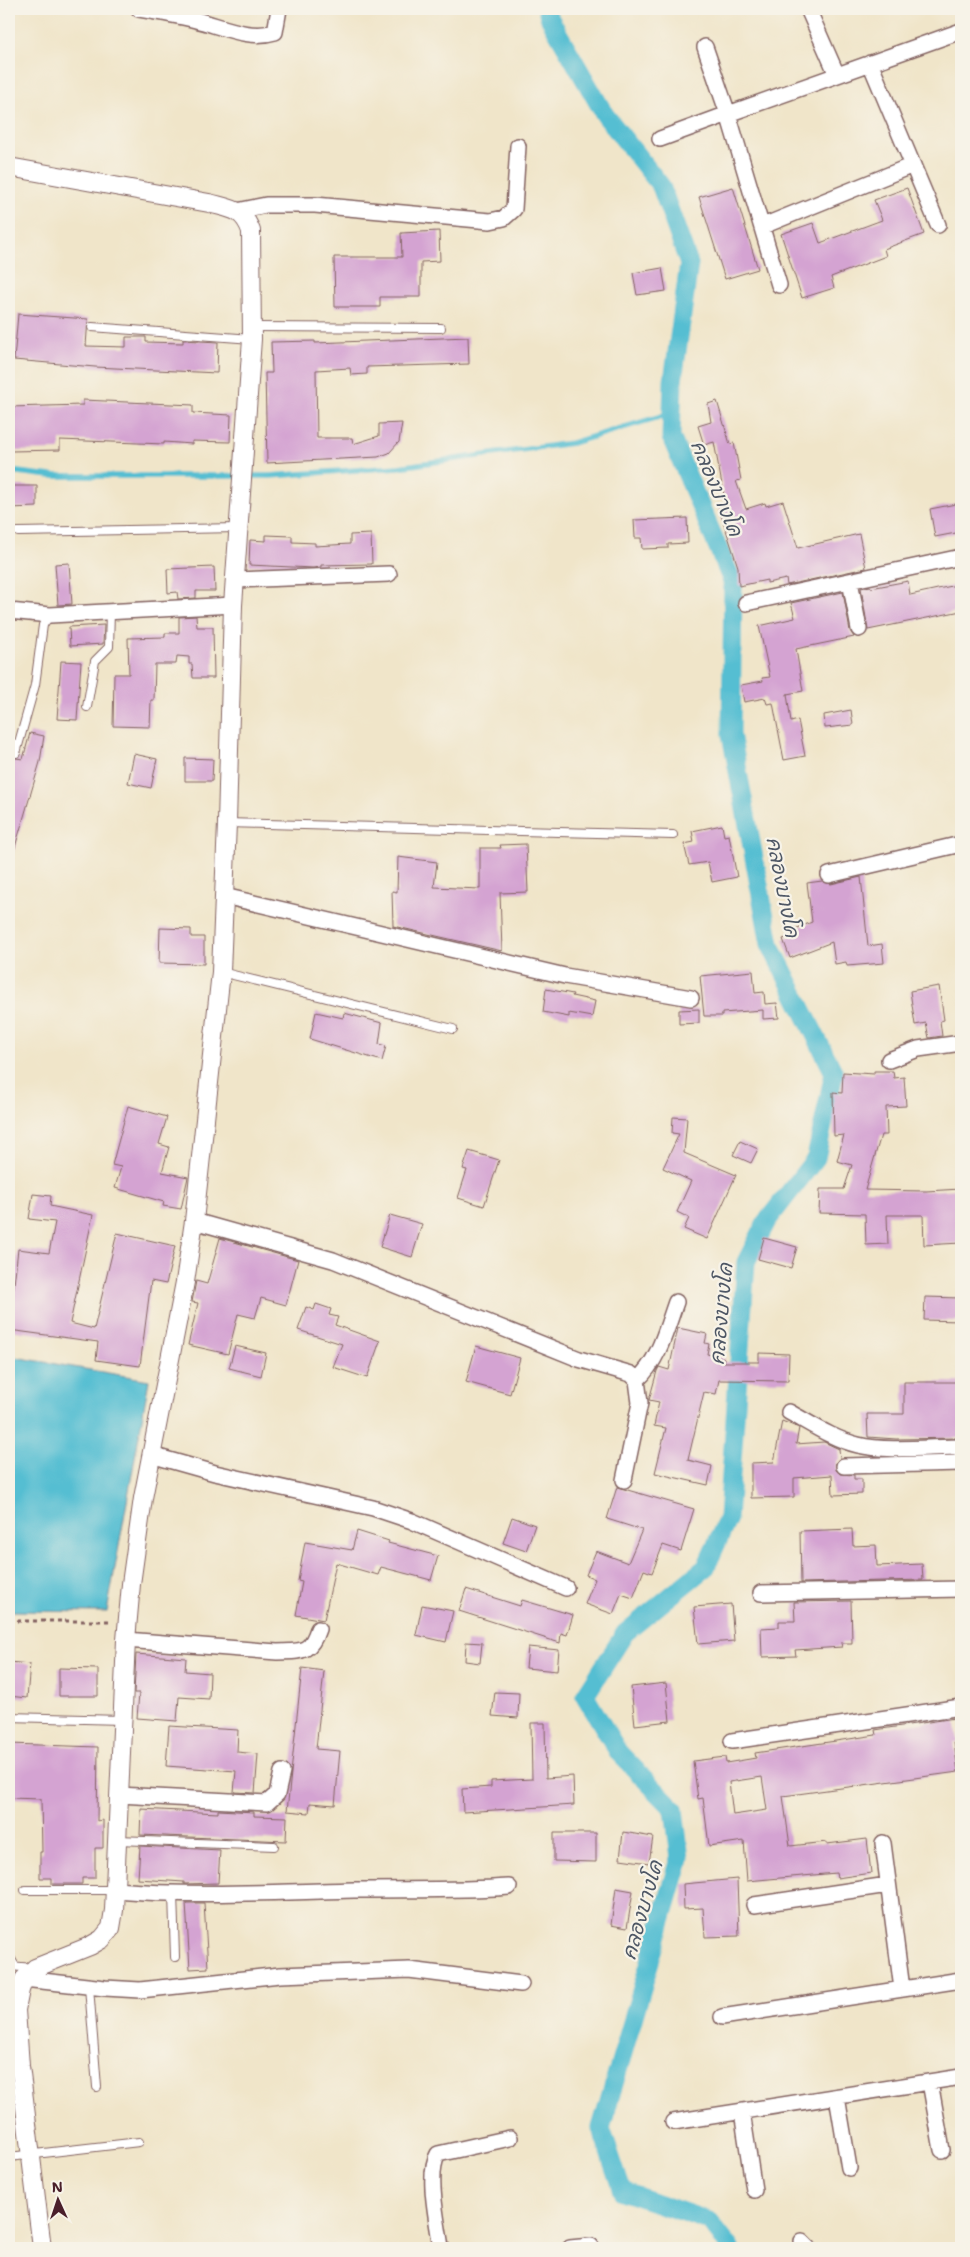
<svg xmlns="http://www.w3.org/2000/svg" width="970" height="2257" font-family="'Shantell Sans','Playpen Sans Thai',sans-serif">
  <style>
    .water { fill: #55bed2; stroke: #506e7e }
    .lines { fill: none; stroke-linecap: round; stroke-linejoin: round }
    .stream { stroke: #55bed2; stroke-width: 5.5 }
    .canal { stroke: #55bed2; stroke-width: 19 }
    .building { fill: #d4a3d2; fill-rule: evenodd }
    .service-casing { stroke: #846462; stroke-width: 10 }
    .minor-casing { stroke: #846462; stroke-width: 18 }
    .tertiary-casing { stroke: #846462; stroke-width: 20 }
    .path { stroke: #846462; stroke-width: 3; stroke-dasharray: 4 4; stroke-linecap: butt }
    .service { stroke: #fff; stroke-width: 8 }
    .minor { stroke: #fff; stroke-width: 15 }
    .tertiary { stroke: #fff; stroke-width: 18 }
    .labels { text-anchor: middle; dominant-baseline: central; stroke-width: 4.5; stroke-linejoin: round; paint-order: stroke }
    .water-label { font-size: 20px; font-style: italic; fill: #4e5765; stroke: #f7f3e8 }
  </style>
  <rect width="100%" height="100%" fill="#f7f3e8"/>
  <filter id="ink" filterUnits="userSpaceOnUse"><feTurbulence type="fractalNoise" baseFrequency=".02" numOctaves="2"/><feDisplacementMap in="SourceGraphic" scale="10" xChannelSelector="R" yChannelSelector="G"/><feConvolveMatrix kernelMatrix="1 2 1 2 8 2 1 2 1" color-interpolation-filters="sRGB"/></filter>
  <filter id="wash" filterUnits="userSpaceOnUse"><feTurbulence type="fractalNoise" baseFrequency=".0096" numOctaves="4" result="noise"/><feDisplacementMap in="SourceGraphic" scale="20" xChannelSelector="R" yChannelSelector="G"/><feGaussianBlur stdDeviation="1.12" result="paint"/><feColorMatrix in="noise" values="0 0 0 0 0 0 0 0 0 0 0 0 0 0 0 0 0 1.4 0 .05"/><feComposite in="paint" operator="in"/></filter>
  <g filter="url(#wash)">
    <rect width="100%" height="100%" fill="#f0e5c9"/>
    <path class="water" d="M9,1356L149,1380L107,1612L9,1611Z"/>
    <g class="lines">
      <path class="stream" d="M9,471L51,476H270L398,467L572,443L672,413"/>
      <path class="canal" d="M547,9L550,19L605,115L661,186L689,264L673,381L671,437L733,583L731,734L770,944L834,1073L816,1158L767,1221L746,1262L728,1518L706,1567L625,1633L585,1696L619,1753L674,1809L680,1859L601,2128L622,2191L709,2221L730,2248"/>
    </g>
    <g id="blocks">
      <path class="building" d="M733,187L758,269L725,279L699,197Z
        M907,188L924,234L884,249L886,256L831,277L834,288L802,298L781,234L813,223L820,243L882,220L874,200Z
        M439,231L440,261L421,262V297H380V307H335L334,257H402L401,233Z
        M662,268L666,291L637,295L633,273Z
        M18,314L88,319L86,346L126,347V337H146V342L183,343V340L218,342L217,373L95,367L14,360Z
        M468,337L469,364L367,367V374L351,375L350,368L316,370L317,438H352L353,444L379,436V424L402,423L399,442L389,453L378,457L267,463L265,373H272L271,342L315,341V343Z
        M83,400L193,405V413L231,415L230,442L192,441V444L164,442V444L60,440V450L11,451L9,407L83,405Z
        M717,401L730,444L734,443L741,480L736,481L746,509L765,503L766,506L783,501L798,548L859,534L866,568L787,585L786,579L767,583V580L739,586L738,567L719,508L726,506L714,442L704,445L698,426L711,422L708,404Z
        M9,486H37V507L9,508Z
        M961,503V532L935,537L930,509Z
        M687,518L688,543L668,544V548L642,549L641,538H635L634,520Z
        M371,534L372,564L321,565V567L313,568L249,565L250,540L266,541V535L292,536V542L315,543V546L350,544V535Z
        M69,563L72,604L58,605L55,564Z
        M214,567L215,591H196V598L178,599L177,592L168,593L167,569Z
        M908,581L910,595L961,584V611L868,630L861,588L870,586L871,588Z
        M843,592L850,631L854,637L796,649L803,691L787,694L791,722L798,720L805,756L784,760L773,703L767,704L765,698L744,702L741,685L763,681L762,678L770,677L759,626L795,618L791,603Z
        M196,616L197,627H213L214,678H193L192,664H189V657L177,656L176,664H155L154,700H151L150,727L113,726L114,674H129L128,638L165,637V633H179V617Z
        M104,625L103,644L70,646L69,627Z
        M61,661L81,662L77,720L57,719Z
        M851,710L853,725L825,728L824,715Z
        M30,733L44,736L40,762L13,854H9V757L23,759Z
        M134,754L157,759L151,788L128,783Z
        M185,758L213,759L212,781H185Z
        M722,825L724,836L729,835L737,877L712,882L708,862L689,865L684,844L694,842L692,831Z
        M526,844L528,892L500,893L502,951L393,926L392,891L397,892L398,857L437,862L434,887L480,889V848H501L500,845Z
        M861,877L868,946L882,944L884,963L847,966L846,962L835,964L832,942L790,958L783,939L796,934L795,929L812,922L807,883L822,881L831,884Z
        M160,928L191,929V937H204V964L159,963Z
        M753,971L755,993L764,992L765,1004L777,1003L779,1018L763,1019V1010L722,1013V1016H704L700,976Z
        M939,986L944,1020L940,1021L942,1036L929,1038L926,1023L915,1025L910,991Z
        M546,989L573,994L572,996L595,1001L592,1017L569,1013V1017L543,1012Z
        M699,1009V1023L679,1024V1010Z
        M316,1012L343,1018L344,1013L382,1023L379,1044L386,1046L382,1061L310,1039Z
        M874,1071H893L894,1078L904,1077L906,1106L886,1107L887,1135H881L865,1190L926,1191L961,1189V1243L924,1245L923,1215H887L888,1244L866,1245L865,1214L819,1213L820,1189H844L852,1165L837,1161L844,1135L834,1136L833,1092L842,1093L843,1072L874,1074Z
        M128,1106L167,1117L159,1144L169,1147L162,1172L188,1177L181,1209L163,1206L164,1202L115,1188L121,1167L112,1165Z
        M673,1117L687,1118L684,1153L736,1175L707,1239L684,1229L689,1218L677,1212L691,1181L663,1168L679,1134L672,1133Z
        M740,1141L758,1149L751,1163L733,1155Z
        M469,1151L499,1160L484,1206L458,1198L467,1170L463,1169Z
        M33,1194L51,1196L50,1206L93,1215L70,1323L94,1329L117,1233L175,1246L166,1284L151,1281L140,1366L96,1360L98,1342L9,1330L18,1249L49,1253L55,1222L29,1219Z
        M390,1215L422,1224L412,1257L380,1247Z
        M220,1238L298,1260L286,1305L261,1298L255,1318L238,1314L228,1354L188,1345L198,1303L192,1302L196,1281L207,1284Z
        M764,1238L797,1247L791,1268L758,1259Z
        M925,1297L960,1298L959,1321L924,1320Z
        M316,1304L331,1309L329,1315L338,1317L335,1325L380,1341L367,1378L333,1367L342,1344L298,1330L306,1307L314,1310Z
        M678,1328L707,1334L705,1343L709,1344L707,1354L724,1358L723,1362H759V1353L789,1354L788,1381L719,1380L716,1394L704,1392L688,1460L712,1466L708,1485L655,1473L666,1428L654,1426L659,1402L649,1400L657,1371L659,1367L669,1370Z
        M235,1346L266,1353L261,1376L229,1368Z
        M476,1346L520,1358L510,1394L466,1382Z
        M904,1382H961V1438L896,1439L868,1437L867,1414H904Z
        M782,1421L799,1428L796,1444L824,1442L839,1449L840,1458L836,1462V1470L840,1474L854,1475V1479H862V1494L833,1495L832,1475L794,1478V1497L751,1498V1463L774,1462Z
        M617,1487L694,1509L681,1551L663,1545L652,1573L644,1570L633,1598L621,1594L613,1614L585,1604L595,1579L586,1575L596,1551L628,1563L642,1530L607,1519Z
        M512,1517L535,1525L526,1551L503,1543Z
        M852,1529L853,1546L876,1545L877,1566L922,1564L923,1580L801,1583L800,1531Z
        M357,1531L389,1541L388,1543L438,1556L431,1580L381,1567L378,1575L336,1563L324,1620L296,1615L302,1582L298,1581L305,1542L352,1550Z
        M466,1589L520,1606L522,1600L573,1615L567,1635L561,1633L560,1643L459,1611Z
        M851,1601L852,1643H841L842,1647L795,1650L796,1656L762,1657L761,1628L779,1627V1621H795L794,1602Z
        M731,1604L734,1641L698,1644L694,1607Z
        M422,1605L453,1611L446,1642L416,1635Z
        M466,1642L482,1643L480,1663L465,1661Z
        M528,1647L559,1650L557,1671L526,1668Z
        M136,1654L186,1658L185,1671L210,1673L209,1699L179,1697L177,1721L137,1718L139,1693H134Z
        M9,1662L30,1664L27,1698L9,1696Z
        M59,1668L98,1669V1696H59Z
        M302,1668L324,1671L316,1749L340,1751L335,1805L310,1803L309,1813L287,1811Z
        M666,1683L670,1721L635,1725L631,1687Z
        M495,1692L519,1693L518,1718L492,1716Z
        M955,1718L958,1742H954L958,1772L783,1796L790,1846L827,1842V1844L867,1839L871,1873L837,1878L836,1873L747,1881L744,1841L709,1846L703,1798L698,1799L693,1761L725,1757L726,1763L756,1758L755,1753L876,1735L875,1730ZM762,1777L767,1810L733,1815L729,1782Z
        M531,1723H545L546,1778L573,1776L574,1805L463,1812L462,1789L491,1787V1781L532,1779Z
        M169,1726L238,1730L237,1752L258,1754L255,1793L234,1792L236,1771L166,1766Z
        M9,1744L98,1747L97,1821L103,1820V1848H95V1878H82V1884H52V1878H40V1852H42L41,1799L9,1798Z
        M141,1809L218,1813V1810L254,1812V1816L287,1817L286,1841L140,1835Z
        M623,1832L653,1837L649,1863L620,1859Z
        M554,1833H596V1862L554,1861Z
        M140,1846L220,1850L218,1883L184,1884V1882L138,1879Z
        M737,1879L739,1936L705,1937L703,1908L684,1909L683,1884Z
        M616,1888L633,1891L627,1928L611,1925Z
        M186,1903H204L208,1968L190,1969Z"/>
    </g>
  </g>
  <g filter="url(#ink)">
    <use href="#blocks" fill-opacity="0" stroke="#846462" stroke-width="1"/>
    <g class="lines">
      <defs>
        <path id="service" d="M92,327L252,339
          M252,327L441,328
          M18,532L239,528
          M87,707L95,661L109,647L110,612
          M16,753L35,685L43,625L50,615
          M227,823L673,835
          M221,972L453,1029
          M9,1717L122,1720
          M118,1840L274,1846
          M25,1890H115
          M173,1893L175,1957
          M9,1956L15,1966
          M9,1966L34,1968
          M89,1987L97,2087
          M9,2157L139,2142"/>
        <path id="minor" d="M139,9C158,12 177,15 196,20C221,26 249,40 275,32L279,9
          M808,9L837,75
          M870,63L938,225
          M660,139L728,114L705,47
          M237,211L266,205H315L490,221L504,218L514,209L518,146
          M763,226L913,165
          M779,285L728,114L961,31
          M235,580L389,574
          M850,581L859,629
          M746,603L961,557
          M9,611L50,615L233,605
          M829,875L961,844
          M224,896L565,976L691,998
          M889,1060L918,1049L961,1043
          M194,1221L333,1260L579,1359L631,1374L637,1380L640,1403L624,1480
          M637,1380C659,1360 666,1330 676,1302
          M789,1412C811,1424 833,1439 858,1445C887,1452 931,1447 961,1447
          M151,1455L215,1473L373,1508L412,1521L566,1588
          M844,1466L961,1463
          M761,1593L961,1589
          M126,1640L277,1652C301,1651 310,1654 318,1629
          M732,1741L961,1707
          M119,1795L267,1803L277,1794L282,1772
          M883,1843L902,1989
          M115,1890C195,1897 274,1892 354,1890C406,1889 457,1891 509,1887
          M754,1905L888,1885
          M24,1979L105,1988L140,1990L280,1975L409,1970L521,1984
          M722,2017L961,1980
          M930,2082L942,2150
          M837,2097L849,2168
          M742,2112L754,2190
          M673,2122L961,2077
          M802,2241L809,2248
          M441,2248C438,2224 426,2174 438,2154L510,2138
          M570,2248L591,2246"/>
        <path id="tertiary" d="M9,167L209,203C230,209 243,208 251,231L252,339L233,605L227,823L221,972L194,1221L185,1282L143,1498L131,1584L126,1640L114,1910L111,1928L102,1939L90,1946L35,1968L24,1979L20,1990L16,2010L20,2066L42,2248"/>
      </defs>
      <use href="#service" class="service-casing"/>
      <use href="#minor" class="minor-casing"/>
      <use href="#tertiary" class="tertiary-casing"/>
      <path class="path" d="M9,1621H111"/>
      <use href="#service" class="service"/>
      <use href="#minor" class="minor"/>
      <use href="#tertiary" class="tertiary"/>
    </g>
  </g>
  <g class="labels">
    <g class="water-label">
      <text transform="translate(717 488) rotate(67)">คลองบางโค</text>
      <text transform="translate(783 887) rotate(79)">คลองบางโค</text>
      <text transform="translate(721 1314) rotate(-85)">คลองบางโค</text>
      <text transform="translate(642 1910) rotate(-74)">คลองบางโค</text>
    </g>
  </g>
  <rect width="970" height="2257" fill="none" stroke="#f7f3e8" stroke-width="30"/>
  <g transform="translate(58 2200) rotate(357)" stroke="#f7f3e8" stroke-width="4" paint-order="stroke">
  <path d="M0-4L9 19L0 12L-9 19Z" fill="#4a1f2b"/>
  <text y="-8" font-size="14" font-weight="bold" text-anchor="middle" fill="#4a1f2b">N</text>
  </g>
</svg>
